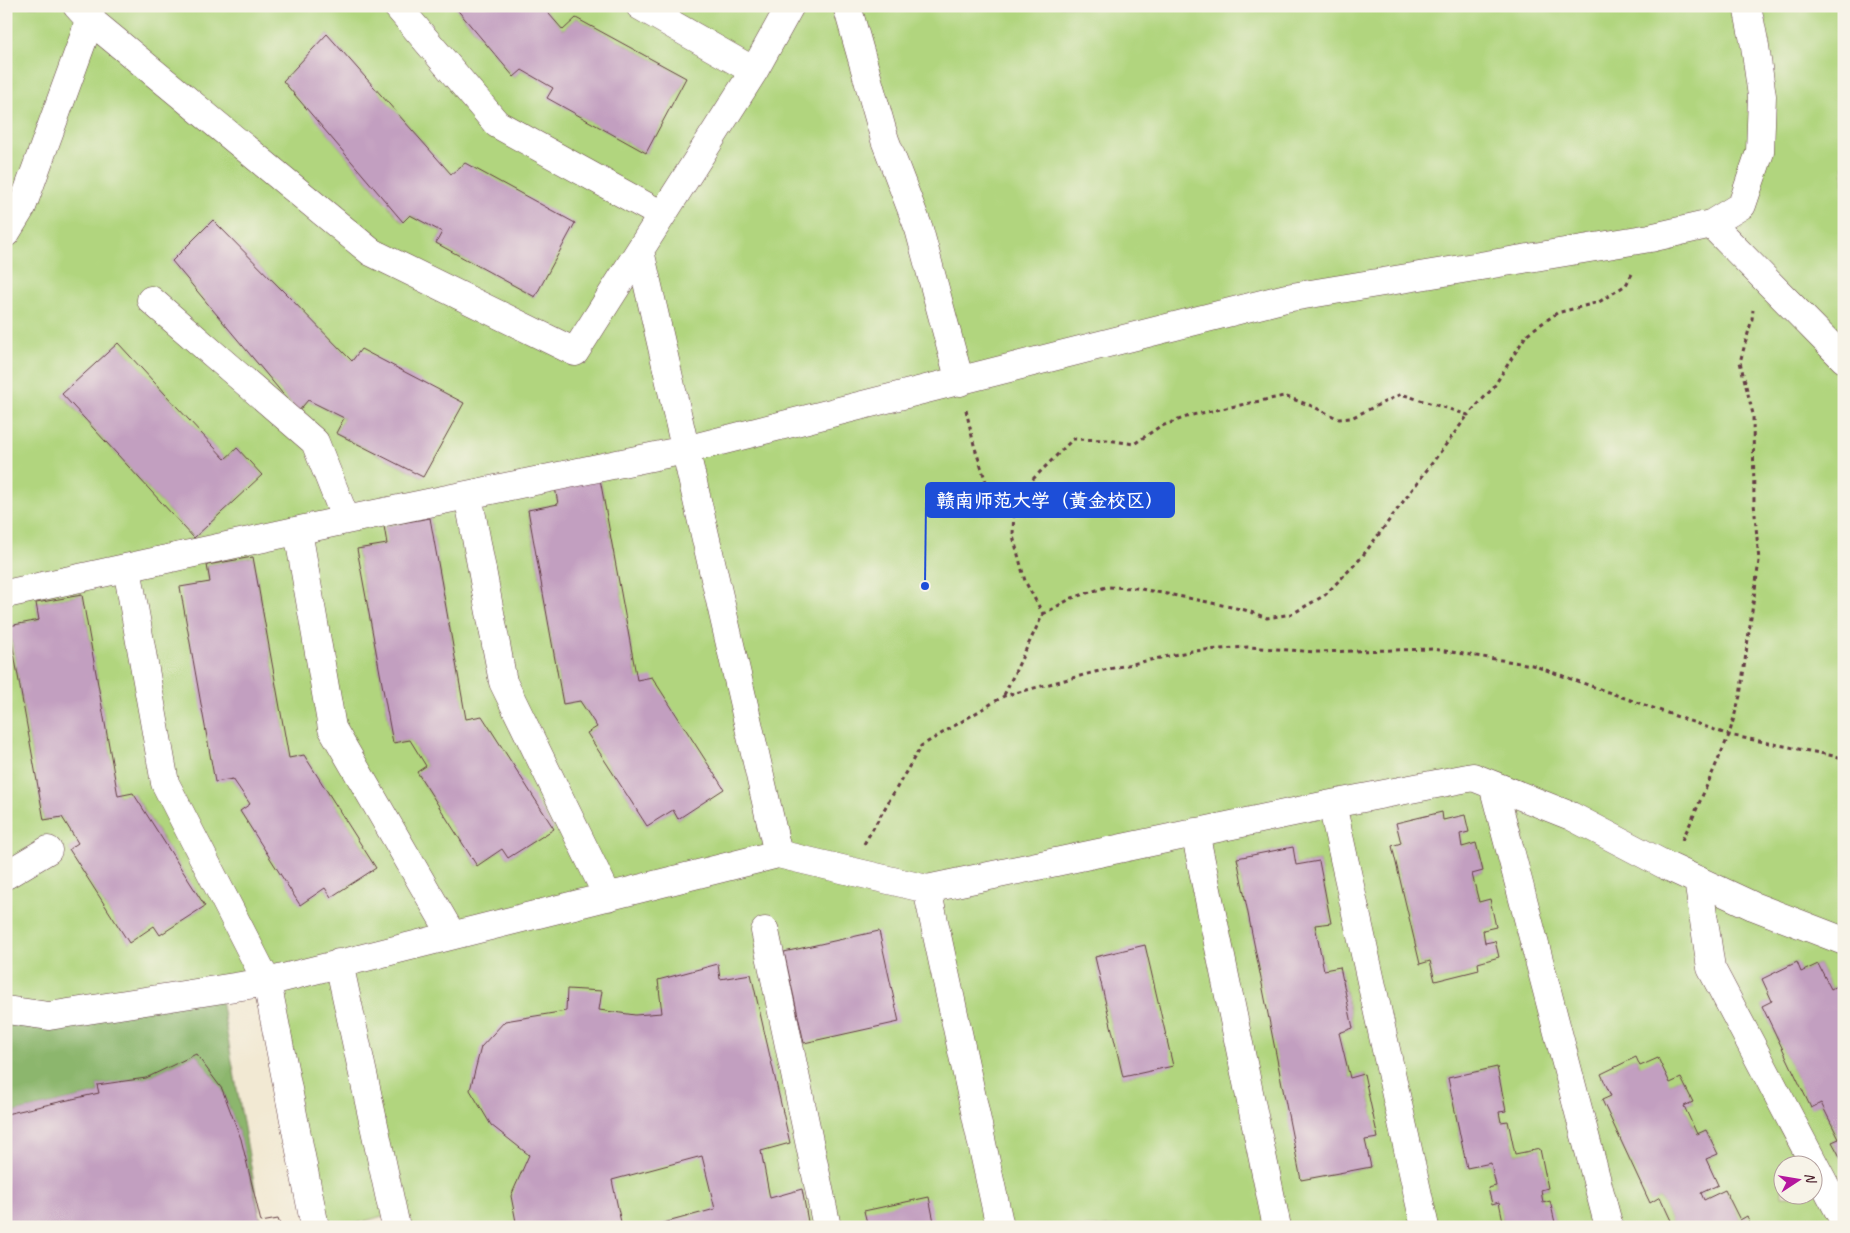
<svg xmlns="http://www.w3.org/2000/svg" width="1850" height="1233" font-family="Caveat,'LXGW WenKai TC',sans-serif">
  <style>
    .green { fill: #b1d57e; stroke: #7e7a54; fill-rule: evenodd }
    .forest { fill: #8cb66d; stroke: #6b6a4c }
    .building { fill: #c29fc0 }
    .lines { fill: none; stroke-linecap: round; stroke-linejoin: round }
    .minor-casing { stroke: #633d44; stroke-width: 29 }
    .path { stroke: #633d44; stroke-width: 3; stroke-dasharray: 4 4; stroke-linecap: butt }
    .minor { stroke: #fff; stroke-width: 28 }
    .leader { fill: none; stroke: #1d4ed8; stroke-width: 2 }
    .callout-dot { fill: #1d4ed8; stroke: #f7f3e8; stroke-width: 2 }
    .callout { fill: #1d4ed8; stroke: #1d4ed8; stroke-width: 2 }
    .callout-label { font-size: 19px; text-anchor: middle; font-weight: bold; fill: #fff }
  </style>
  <rect width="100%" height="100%" fill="#f7f3e8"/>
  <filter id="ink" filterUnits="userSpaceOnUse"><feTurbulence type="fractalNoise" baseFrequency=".02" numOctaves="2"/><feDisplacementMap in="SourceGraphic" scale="10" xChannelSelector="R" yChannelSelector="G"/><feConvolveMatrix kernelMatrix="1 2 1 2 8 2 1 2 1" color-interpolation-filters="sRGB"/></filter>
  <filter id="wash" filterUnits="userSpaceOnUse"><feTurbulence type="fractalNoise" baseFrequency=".0096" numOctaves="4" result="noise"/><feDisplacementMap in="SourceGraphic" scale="20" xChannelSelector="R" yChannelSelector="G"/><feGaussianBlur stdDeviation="1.12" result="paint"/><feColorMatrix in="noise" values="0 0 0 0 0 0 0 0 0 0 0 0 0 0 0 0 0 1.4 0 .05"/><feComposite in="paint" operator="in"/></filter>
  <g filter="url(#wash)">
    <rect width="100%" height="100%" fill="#f2e9d3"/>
    <path class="green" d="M6,6H454L514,77L522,70L553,88L548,98L646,153L686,78L576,18L563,30L542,6H1844V986L1842,983L1831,989L1818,964L1801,972L1796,962L1762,979L1772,1001L1762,1006L1811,1107L1821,1103L1839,1139L1832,1142L1844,1164V1227H1752L1747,1217L1740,1220L1725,1190L1705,1200L1701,1193L1718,1185L1706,1159L1718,1154L1706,1130L1697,1134L1684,1106L1693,1102L1681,1078L1670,1083L1640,1066L1636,1057L1601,1074L1611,1096L1602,1100L1650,1202L1660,1197L1674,1227H1556L1550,1202L1543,1203L1541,1190L1548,1188L1540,1149L1515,1154L1508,1121L1501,1122L1499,1112L1506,1110L1496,1067L1448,1078L1467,1168L1491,1163L1496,1186L1488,1188L1492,1204L1499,1202L1503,1221L1496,1223V1227H396L393,1213L344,1227H315L266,982L6,1010ZM327,34L451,174L575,223L534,297L436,243L442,232L410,215L402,222L284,81ZM213,220L352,361L361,349L423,477L336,433L344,418L308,400L298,412L172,261ZM118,343L225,459L237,448L262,475L194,538L62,395ZM600,479L637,680L723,789L678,819L673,810L647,826L587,733L597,727L580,701L563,704L528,510L558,504L555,487ZM430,518L466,719L553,829L508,858L502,849L477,866L417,773L426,766L410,740L393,743L357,549L387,544ZM253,557L289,758L304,755L376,867L331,897L325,888L300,904L240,811L250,804L233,779L207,565ZM82,595L118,796L134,794L205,906L160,935L154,926L129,943L69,849L78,843L62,817L44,820L9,626L39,620L36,603ZM1442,813L1443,820L1468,832L1460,834L1462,847L1476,843L1483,871L1472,874L1479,902L1490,900L1496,927L1483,930L1485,943L1495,941L1499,957L1478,963L1479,970L1435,981L1430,961L1420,964L1392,846L1401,843L1396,824ZM1292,847L1296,865L1319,861L1331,922L1315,925L1324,970L1340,967L1353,1028L1339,1033L1350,1078L1365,1074L1377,1137L1365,1140L1371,1167L1302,1180L1237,859ZM1145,946L1172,1065L1123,1077L1095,957ZM1782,1166H1812V1196H1782Z"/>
    <path class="forest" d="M219,989L261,1222L241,1139L222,1089L196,1054L146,1078L97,1085L99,1093L6,1114V1010Z"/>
    <g id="blocks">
      <path class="building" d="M454,6H542L563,30L576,18L686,78L646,153L547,98L553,88L522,70L514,77Z
        M327,34L451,174L465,163L575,223L535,297L436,243L442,232L410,215L403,222L283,81Z
        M213,220L352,361L361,349L464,403L423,477L336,433L344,418L308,400L298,412L172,261Z
        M118,343L225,459L237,448L262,475L194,538L62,394Z
        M600,479L637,680L652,677L724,789L678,819L673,810L647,826L587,733L597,727L580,701L563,704L528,510L558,504L555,487Z
        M430,518L466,719L482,716L554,829L508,858L502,849L477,866L417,772L426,766L410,740L393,743L357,549L387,544L384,526Z
        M253,557L289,758L304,755L376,868L331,897L325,888L300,905L240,811L250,804L233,779L215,782L180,587L210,582L207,565Z
        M82,595L118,796L133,793L205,906L160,935L154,926L129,943L69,849L78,843L62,817L44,820L9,626L39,620L36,603Z
        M1442,812L1443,820L1465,815L1469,832L1460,834L1462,847L1476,843L1483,871L1472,874L1479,902L1490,899L1496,927L1483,930L1485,943L1495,941L1499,957L1478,963L1479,970L1435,981L1430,961L1420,964L1392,846L1401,843L1396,823Z
        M1293,847L1296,865L1319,861L1331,923L1315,925L1324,970L1340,967L1353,1028L1339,1033L1350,1078L1364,1074L1378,1138L1365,1140L1371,1167L1301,1180L1237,858Z
        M879,931L899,1022L804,1043L784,952Z
        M1145,945L1173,1066L1123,1077L1095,957Z
        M1797,962L1801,972L1818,964L1831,989L1842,983L1844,986V1164L1832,1142L1839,1139L1821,1103L1811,1108L1762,1006L1772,1001L1762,979Z
        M718,964L720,979L751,974L790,1143L761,1151L770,1198L802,1189L809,1227H649L715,1209L702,1156L612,1180L622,1227H517L511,1196L529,1155L491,1125L470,1090L481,1047L505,1021L566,1011L567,989L602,991L599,1010L635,1015L662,1013L658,980Z
        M196,1054L222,1089L241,1139L261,1222L278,1219L281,1227H6V1114L99,1093L97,1085L146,1078Z
        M1636,1057L1640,1066L1658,1058L1670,1083L1681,1078L1693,1102L1684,1106L1697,1134L1706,1130L1718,1154L1706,1159L1718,1185L1701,1193L1704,1200L1725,1190L1740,1220L1747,1216L1752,1227H1674L1660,1197L1650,1203L1602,1100L1611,1096L1601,1074Z
        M1497,1067L1506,1111L1499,1112L1501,1122L1508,1121L1515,1154L1540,1149L1548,1188L1541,1190L1543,1203L1550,1201L1556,1227H1496V1223L1503,1221L1499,1202L1492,1204L1488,1188L1496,1186L1491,1163L1467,1168L1448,1078Z
        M929,1197L935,1227H868L864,1211Z"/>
    </g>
  </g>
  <g filter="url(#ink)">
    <use href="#blocks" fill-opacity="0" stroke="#633d44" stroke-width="1"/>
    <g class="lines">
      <defs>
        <path id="minor" d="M77,6L89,19L371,252L575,352L754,71L790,6
          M397,6L497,124L662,215
          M640,6L754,71
          M847,6L885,140L919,229L960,382
          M1711,224L1742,205L1760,152L1762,96L1755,46L1747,6
          M6,233L22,207L85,34L92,6
          M640,251L778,854
          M151,300L315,442L346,520
          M468,495L503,682L608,897
          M298,531L332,728L452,935
          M127,568L165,783L267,982L315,1227
          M6,594L346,520L685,450L1286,298L1650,238L1711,224L1844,359
          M1493,785L1609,1227
          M1332,804L1425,1227
          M1195,832L1277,1227
          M6,875L48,850
          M1698,880L1711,968L1844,1221
          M927,889L1332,804L1473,777L1571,816L1667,866L1753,906L1844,941
          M765,931L827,1227
          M339,963L396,1227
          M6,1010L49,1016L267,982L778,854L927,889L1000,1227"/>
      </defs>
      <use href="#minor" class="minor-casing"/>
      <path class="path" d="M966,410L974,445L986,482L1014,505L1013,536L1025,581L1043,614L1004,695
        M1014,505L1027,485L1073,439L1107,440L1134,444L1159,427L1192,415L1284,396L1312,406L1339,419L1351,418L1401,394L1468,415L1493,388L1527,334L1557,313L1599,302L1626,285L1633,272
        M1043,614L1072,598L1106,587L1136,588L1198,600L1245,610L1267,618L1292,614L1325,595L1361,558L1468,415
        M1682,840L1690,824L1729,735L1740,696L1759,561L1754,503L1753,414L1740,362L1752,319L1753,310
        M864,844L921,746L1004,696L1095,672L1192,651L1248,647L1316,652L1433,649L1532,665L1729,735L1844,758"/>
      <use href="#minor" class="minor"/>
    </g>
  </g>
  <path class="leader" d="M925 586L926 500"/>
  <circle class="callout-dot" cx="925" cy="586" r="5"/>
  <rect class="callout" x="926" y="483" width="248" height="34" rx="5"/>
  <g class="callout-label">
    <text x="1050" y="507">赣南师范大学（黄金校区）</text>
  </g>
  <rect width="1850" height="1233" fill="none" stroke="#f7f3e8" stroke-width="25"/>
  <g transform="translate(1798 1180) rotate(78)"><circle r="24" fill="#f7f3e8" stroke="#b29e9c"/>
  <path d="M0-4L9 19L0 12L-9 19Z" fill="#b5179e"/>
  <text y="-8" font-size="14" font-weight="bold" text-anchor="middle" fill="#4a1f2b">N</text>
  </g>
</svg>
